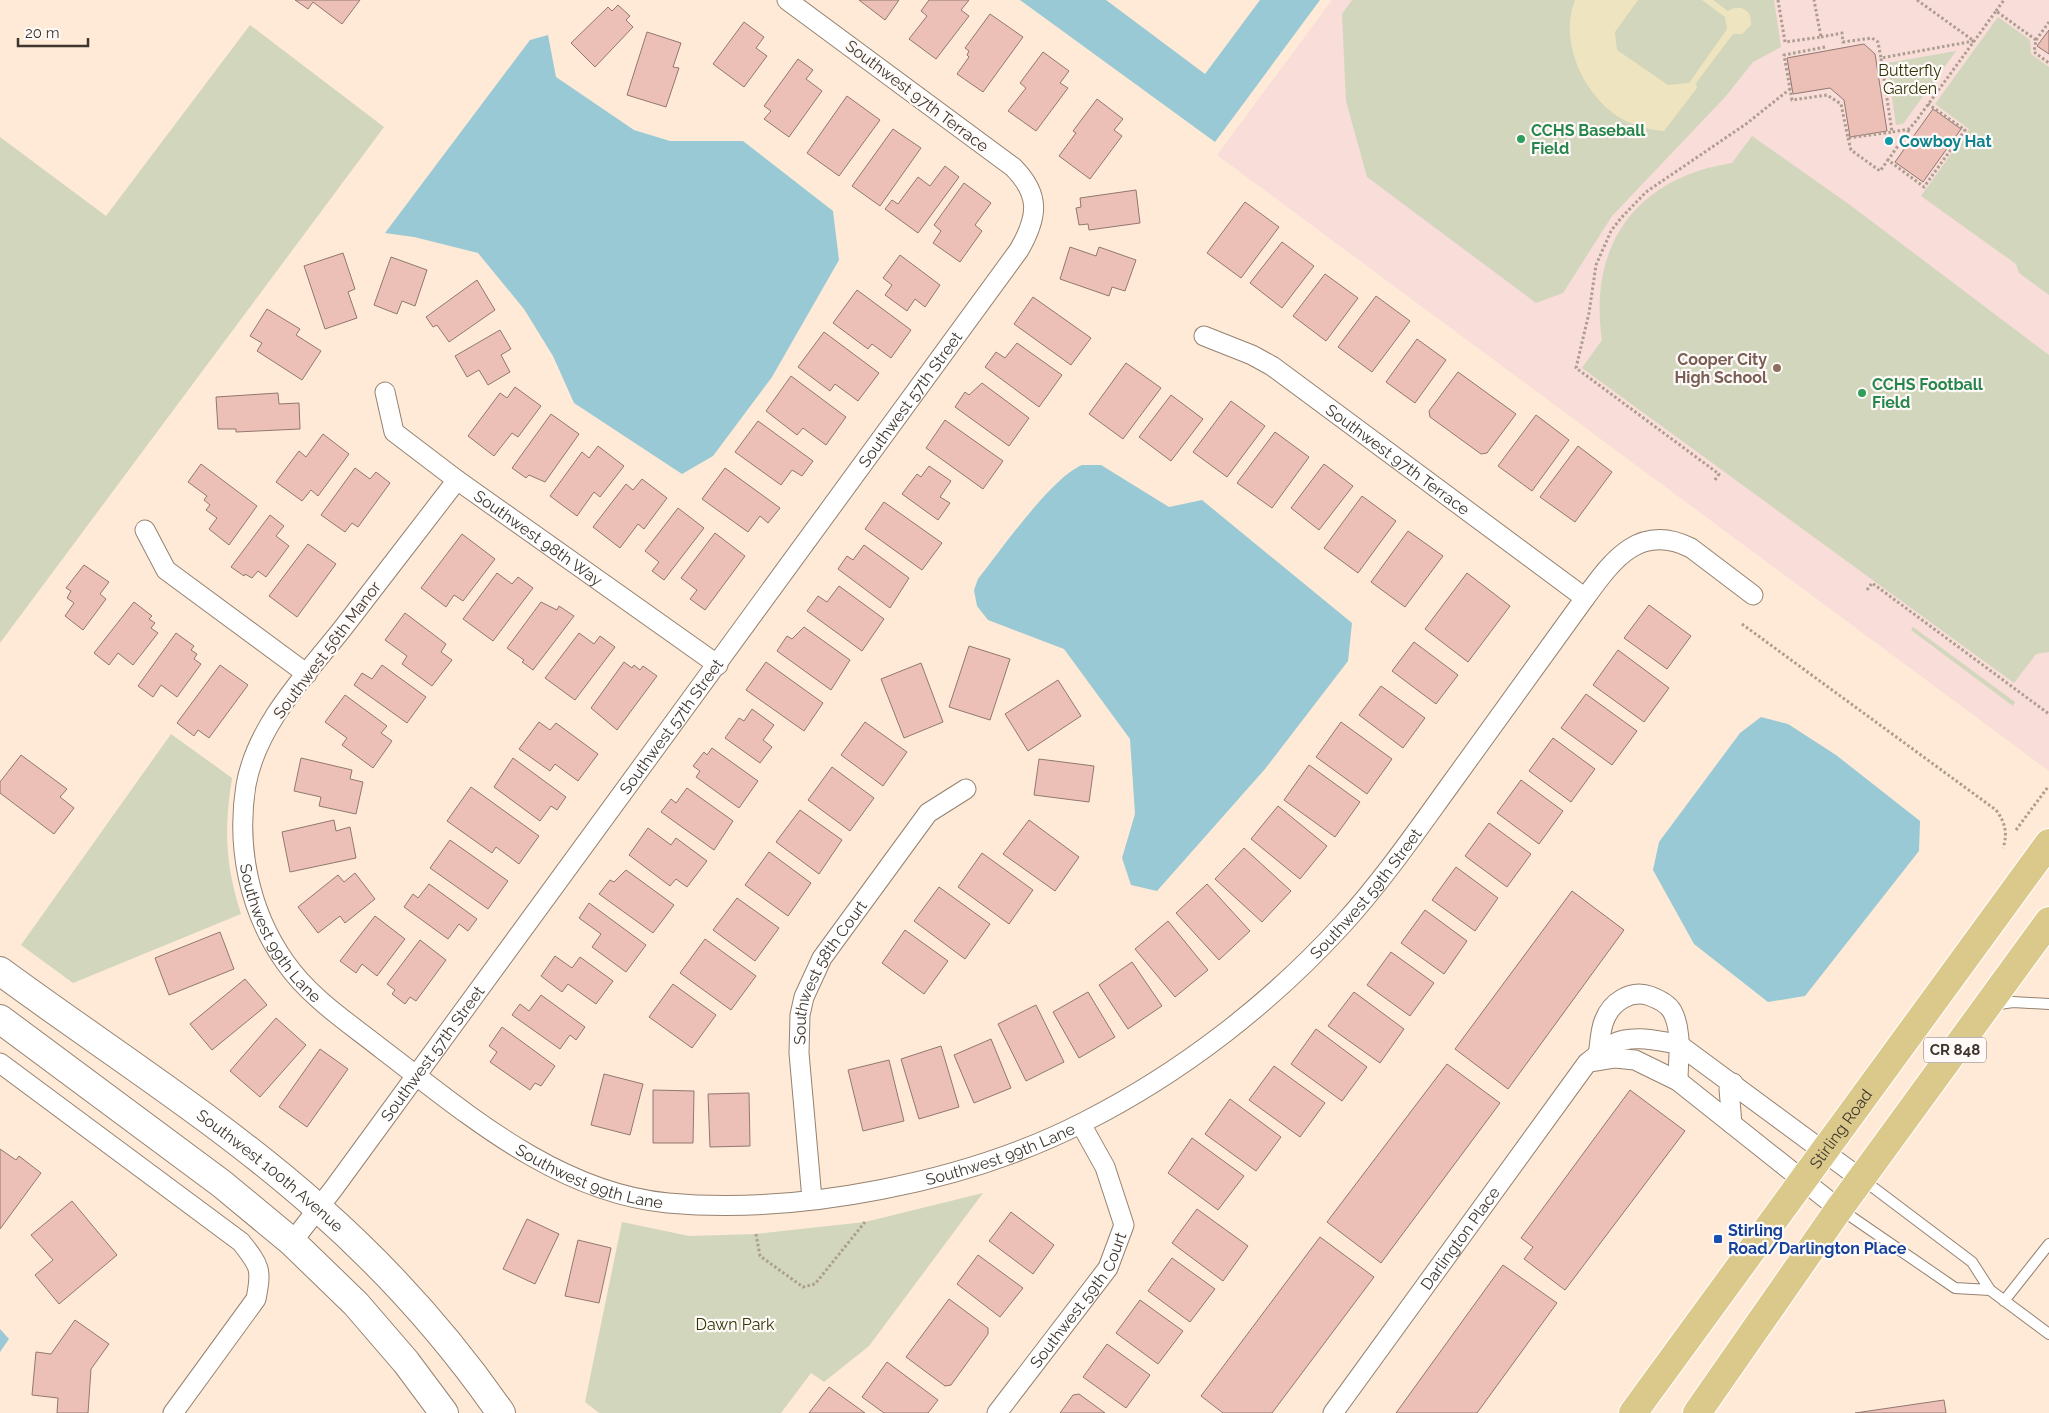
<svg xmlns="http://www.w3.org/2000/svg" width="2049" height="1413" font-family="Raleway,sans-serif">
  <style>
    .education { fill: #f8ddd9 }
    .green { fill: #d1d6bc }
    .sand { fill: #eee4bf }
    .water { fill: #98c9d4 }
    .building { fill: #ecc0b6; stroke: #927771 }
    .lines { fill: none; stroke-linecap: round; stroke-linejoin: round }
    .service-casing { stroke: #958271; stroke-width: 12 }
    .minor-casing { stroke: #958271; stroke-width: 21 }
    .secondary-casing { stroke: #958271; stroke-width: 30 }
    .primary-casing { stroke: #fff; stroke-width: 30 }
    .path { stroke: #ad9d8f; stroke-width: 3; stroke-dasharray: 2.5 2.5; stroke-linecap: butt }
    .service { stroke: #fff; stroke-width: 10 }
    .minor { stroke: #fff; stroke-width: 19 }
    .secondary { stroke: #fff; stroke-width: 28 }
    .primary { stroke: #dac98b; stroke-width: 28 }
    .leisure-dot { fill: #2e9e5b; stroke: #fffaf7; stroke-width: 2 }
    .culture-dot { fill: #0f9aa8; stroke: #fffaf7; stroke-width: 2 }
    .education-dot { fill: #8d6e63; stroke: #fffaf7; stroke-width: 2 }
    .transit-dot { fill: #1a4fb4; stroke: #fffaf7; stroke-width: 2 }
    .labels { text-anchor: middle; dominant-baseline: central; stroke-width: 4.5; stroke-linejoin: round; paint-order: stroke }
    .shield { fill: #fffaf7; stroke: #78716a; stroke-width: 1 }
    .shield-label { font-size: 15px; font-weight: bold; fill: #3e362e }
    .park-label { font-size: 16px; fill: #2e3405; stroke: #fffaf7 }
    .street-label { font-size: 16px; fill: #3e362e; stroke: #fffaf7 }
    .leisure-label { font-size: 16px; font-weight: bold; fill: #27864d; stroke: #fffaf7; text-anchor: start }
    .culture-label { font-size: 16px; font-weight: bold; fill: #0d838f; stroke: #fffaf7; text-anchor: start }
    .education-label { font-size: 16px; font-weight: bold; fill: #785e54; stroke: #fffaf7; text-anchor: end }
    .transit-label { font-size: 16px; font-weight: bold; fill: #164399; stroke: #fffaf7; text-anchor: start }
  </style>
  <rect width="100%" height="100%" fill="#ffead7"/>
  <path class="education" d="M1332,0H2049V771L1217,155Z"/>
  <path class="green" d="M1352,0H1774L1781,47L1753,62L1726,96L1612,216L1563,293L1536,303L1367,177L1346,101L1342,14Z
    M1998,17L2030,40L2031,54L2049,67V295L2019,273L2016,264L1921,196L1969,129L1935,104Z
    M250,25L384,127L0,643V137L106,216Z
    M1956,51L1903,124L1896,125L1887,63Z
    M1752,136L1850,205L2049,355V652L2036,654L2014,683L1582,368L1602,340C1588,245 1636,178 1732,163Z
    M1913,627L2015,702L2013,706L1911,630Z
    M171,734L232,778C224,830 225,863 241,914L73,983L21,945Z
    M983,1193L869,1346L824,1382L811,1373L781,1413H599L585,1402L622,1222L689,1236L756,1234L865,1222Z"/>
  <path class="sand" d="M1575,0H1638L1615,32L1617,50L1668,85L1689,83L1727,29L1725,17L1702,0H1713L1728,11C1740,3 1753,10 1751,25L1742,34H1733L1696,83L1697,88L1664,131C1650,130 1636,126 1624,120C1585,99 1558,42 1575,0Z"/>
  <path class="water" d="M1020,0H1106L1205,74L1260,0H1320L1215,142Z
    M548,35L556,77L634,130L670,141H743L833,211L839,260L772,377L713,456L682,474L574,403L553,356L524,309L478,253L414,237L385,233L530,40Z
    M1082,465H1101L1169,507L1202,500L1352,623L1348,661L1265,769L1157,891L1131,885L1122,858L1135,814L1130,739L1064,649L988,620L977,606L974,590L978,579C1002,549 1050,479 1082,465Z
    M1761,717L1788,724L1836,755L1920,821L1919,851L1805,996L1768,1002L1694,944L1653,870L1659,842L1740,733Z
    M0,1329L9,1339L0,1352Z"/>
  <path class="building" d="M295,0H360L342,24L313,2L308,9Z
    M859,0H899L885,20Z
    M929,0H969L961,10L969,16L936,59L909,39L927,16L921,11Z
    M618,5L630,16L626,20L633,27L595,67L571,43L608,7L612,11Z
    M990,14L1023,37L983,92L957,74L969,57L967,55L969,51L965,48Z
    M744,22L764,37L756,48L767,56L744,87L713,64Z
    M2049,30V54L2037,46Z
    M647,32L681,43L673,67L679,68L666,107L627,95Z
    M1864,44L1875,54L1887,131L1850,137L1844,100L1830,88L1793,94L1787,58Z
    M1043,52L1069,71L1060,83L1068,88L1036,131L1008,111L1026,88L1020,83Z
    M798,59L813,70L806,79L822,91L789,137L764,119L771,111L764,106Z
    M847,96L880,120L839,176L807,153Z
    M1097,99L1123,119L1114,130L1122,136L1090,179L1059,156L1076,133L1073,131Z
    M1933,109L1961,129L1923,182L1895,162Z
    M893,129L921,148L880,206L852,186Z
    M945,166L959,177L918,233L885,209L892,200L898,204L918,177L930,186Z
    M964,183L991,203L975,225L982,231L960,262L933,243L941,231L934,225Z
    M1136,190L1140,223L1089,230L1088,224L1079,225L1076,208L1081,207L1080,198Z
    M1245,202L1279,227L1241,278L1207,253Z
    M1282,242L1314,266L1282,308L1250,283Z
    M1070,247L1096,256L1099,247L1136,260L1125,291L1112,287L1109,296L1060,279Z
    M343,253L355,289L348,292L357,318L325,329L304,266Z
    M900,255L940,285L925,307L915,299L907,311L885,295L892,285L883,278Z
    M391,257L427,270L415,306L402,301L397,314L374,305Z
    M1325,274L1358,298L1326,341L1293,316Z
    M477,280L495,310L449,342L437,325L433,327L426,317Z
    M857,290L911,330L891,358L872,344L868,349L833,323Z
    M1376,296L1410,321L1372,372L1338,347Z
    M1033,297L1091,338L1071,365L1014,324Z
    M267,309L300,329L296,335L321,351L302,380L257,351L262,343L250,336Z
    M500,330L511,349L501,355L510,372L488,385L479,370L467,377L455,356Z
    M824,332L879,373L858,401L835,384L830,391L798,367Z
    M1417,339L1446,360L1415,403L1386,382Z
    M1017,343L1062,375L1039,407L985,367L996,352L1005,358Z
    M1126,363L1161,388L1123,439L1089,414Z
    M1458,372L1516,414L1487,453L1481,454L1430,417L1429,411Z
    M791,376L846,417L826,445L803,428L797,435L766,411Z
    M982,383L1029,418L1009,446L955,407L965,392L969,395Z
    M515,387L541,406L518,437L512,433L494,456L468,436L500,393L507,398Z
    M278,393L279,404L299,403L300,429L236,432V429H218L216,397Z
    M1171,395L1203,419L1171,461L1139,437Z
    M1231,401L1265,426L1227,477L1193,452Z
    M551,414L579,434L545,482L529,475L526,478L512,468Z
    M1536,415L1569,440L1532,491L1498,466Z
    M945,420L1003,461L983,489L926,448Z
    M758,421L813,461L802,476L792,470L781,485L735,452Z
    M1275,432L1309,457L1272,508L1237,483Z
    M323,434L349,454L318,496L311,490L302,501L276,482L299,451L306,457Z
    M598,446L624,466L600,497L594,492L577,516L550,496L582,452L589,458Z
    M1578,446L1612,472L1575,522L1540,497Z
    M201,464L257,506L229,545L209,529L217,518L206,510L210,505L204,500L207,496L188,482Z
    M1324,464L1353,486L1319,530L1291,508Z
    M929,466L951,481L940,497L950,503L938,520L902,494L917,474L921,477Z
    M355,468L370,479L376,472L390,483L358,527L352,523L345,532L321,515Z
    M725,468L780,508L768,523L760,516L748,532L702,499Z
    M642,479L667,498L644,529L638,524L620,548L593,527L626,484L633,490Z
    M1362,496L1396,521L1358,573L1324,548Z
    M884,502L942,543L922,570L865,529Z
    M678,508L704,528L664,580L652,571L659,562L645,551Z
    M270,515L284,526L276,536L289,546L266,577L258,571L252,578L245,574L244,576L231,567Z
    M1408,531L1443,556L1405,607L1371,582Z
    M715,533L745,556L705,610L690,599L697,590L681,578Z
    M462,534L495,559L463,601L454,595L446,607L421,588Z
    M308,544L336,564L297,617L269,596Z
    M864,545L909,578L890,608L838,569L847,556L853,560Z
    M84,565L109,582L100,594L106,599L83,630L65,616L74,603L67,598L71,591L66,588Z
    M497,573L512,584L518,577L533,588L493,641L463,619Z
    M1467,573L1510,606L1468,662L1425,629Z
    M839,586L884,619L862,651L807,611L818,596L827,602Z
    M134,602L152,616L149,619L155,623L151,628L158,633L133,665L118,653L109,665L94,653Z
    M541,602L557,610L559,606L574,616L533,670L522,662L524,660L507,648Z
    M1649,605L1691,636L1667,669L1624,638Z
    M405,613L446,644L441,652L452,660L432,686L402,664L407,656L385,640Z
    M804,627L850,660L831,690L777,651L787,636L792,639Z
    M176,633L194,646L191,650L197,654L194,659L201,664L177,697L161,685L153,697L138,686Z
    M579,633L594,644L600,636L615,647L575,700L545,678Z
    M1414,642L1458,675L1436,704L1392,671Z
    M969,646L1010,659L990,720L949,707Z
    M1618,650L1669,688L1644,722L1593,685Z
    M624,662L632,668L634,665L640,670L643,666L657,676L617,730L591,708Z
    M766,662L823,703L804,731L746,690Z
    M921,663L943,722L904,738L881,679Z
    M220,665L248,685L209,738L198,730L194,736L177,723Z
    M382,665L426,697L407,723L354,685L362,673L372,679Z
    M1058,680L1081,716L1028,751L1005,714Z
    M1381,686L1425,718L1403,748L1359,715Z
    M1586,694L1637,731L1612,765L1561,728Z
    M345,695L387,726L381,733L392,741L373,768L342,745L347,738L325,722Z
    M752,709L774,725L763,740L772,747L760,763L725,738L739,718L744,721Z
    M539,722L550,730L556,723L598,754L578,781L555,764L550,771L519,749Z
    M865,722L907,752L883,786L841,755Z
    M1341,722L1392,759L1367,794L1316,757Z
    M1553,738L1595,769L1571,802L1529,771Z
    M712,748L758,781L739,808L696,777L700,771L693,766L704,752L707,755Z
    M21,755L67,789L60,797L74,808L54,834L0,793V782Z
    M301,758L352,770L350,779L363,782L356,814L319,806L321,797L294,791Z
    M513,758L566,797L557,810L551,806L540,821L494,787Z
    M1039,759L1094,766L1089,802L1034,795Z
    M1309,765L1360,802L1335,837L1284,800Z
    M832,767L874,798L850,831L808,800Z
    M1521,780L1563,811L1539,844L1497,813Z
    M471,787L539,836L519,864L496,847L492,853L447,821Z
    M687,788L733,821L714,850L661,812L671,799L676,803Z
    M1278,806L1327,846L1300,879L1251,839Z
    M800,810L842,840L819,874L776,842Z
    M334,820L336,831L350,827L356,858L290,872L282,832Z
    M1029,820L1079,857L1055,891L1003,854Z
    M1489,823L1531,854L1507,887L1465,856Z
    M648,828L671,845L676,838L707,861L687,887L676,879L670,886L629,855Z
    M450,840L508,881L488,909L430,868Z
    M1244,848L1291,891L1262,922L1215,879Z
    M769,852L811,883L788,916L745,885Z
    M982,853L1033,890L1009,924L958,887Z
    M1456,867L1498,898L1475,931L1432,900Z
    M626,870L674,905L653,933L599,894L610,880L614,882Z
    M355,873L375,899L345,923L340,916L318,933L298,907L338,875L344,882Z
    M429,884L477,919L468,931L459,924L448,939L404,907L413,894L418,898Z
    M1207,884L1250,931L1219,960L1176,913Z
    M939,887L990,924L965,959L914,921Z
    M1572,891L1624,930L1508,1089L1455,1049Z
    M737,898L779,928L755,961L713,930Z
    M589,903L646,945L626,972L592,947L601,934L579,918Z
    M1425,910L1467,941L1444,974L1401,943Z
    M375,916L405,939L377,976L362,964L356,973L340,961Z
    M1168,921L1208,970L1175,997L1135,949Z
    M905,930L948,961L924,994L882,963Z
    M220,932L234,969L169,995L155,958Z
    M705,939L756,976L731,1010L680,973Z
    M420,940L446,960L416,1001L410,997L405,1004L392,994L395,990L387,984Z
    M1391,952L1434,983L1410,1016L1367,985Z
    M555,956L572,968L580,957L613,981L596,1004L568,984L562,992L541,976Z
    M1132,962L1162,1006L1128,1029L1099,985Z
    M245,979L267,1005L212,1050L190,1024Z
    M673,984L716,1015L692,1048L649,1017Z
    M1088,992L1115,1037L1079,1058L1053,1012Z
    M1354,992L1404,1029L1380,1063L1328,1026Z
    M541,995L585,1027L576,1040L570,1035L560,1049L512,1015L520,1004L529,1011Z
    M1036,1005L1064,1062L1026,1081L998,1024Z
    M276,1018L306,1045L260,1097L230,1071Z
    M502,1027L555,1066L541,1086L535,1083L530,1090L490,1062L497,1052L489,1046Z
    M1316,1029L1367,1067L1342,1101L1291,1064Z
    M991,1039L1011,1088L974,1103L954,1055Z
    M941,1046L959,1107L919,1119L901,1059Z
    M320,1049L348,1069L307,1127L279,1107Z
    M889,1060L904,1121L863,1131L848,1070Z
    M1447,1064L1500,1103L1381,1263L1327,1222Z
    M1274,1066L1325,1103L1300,1137L1249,1100Z
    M604,1074L643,1084L630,1135L591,1125Z
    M653,1090L694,1091L693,1143H653Z
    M1630,1090L1685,1131L1565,1290L1524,1259L1533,1247L1521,1238Z
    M749,1093L750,1146L710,1147L708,1094Z
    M1230,1099L1281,1137L1256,1171L1205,1134Z
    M1192,1138L1244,1176L1218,1210L1168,1173Z
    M0,1149L16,1160L19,1156L41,1173L0,1229Z
    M72,1201L117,1255L59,1304L35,1275L53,1260L31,1235Z
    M1197,1209L1248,1246L1223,1281L1172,1243Z
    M1011,1212L1054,1245L1033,1274L989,1241Z
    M527,1219L559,1234L535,1284L503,1269Z
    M1320,1237L1374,1277L1272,1413H1223L1201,1396Z
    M578,1240L611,1248L599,1303L565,1296Z
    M978,1255L1023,1288L1000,1317L957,1284Z
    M1172,1258L1215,1289L1190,1322L1148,1291Z
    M1503,1265L1557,1303L1477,1413H1396Z
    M949,1299L988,1328V1334L951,1385L945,1386L906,1357Z
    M1140,1300L1183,1331L1158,1364L1116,1333Z
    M75,1320L109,1344L91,1369L88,1413H57L58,1398L32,1395L36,1352L51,1354Z
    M1107,1344L1150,1375L1126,1408L1083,1377Z
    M887,1362L938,1400L928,1413H884L862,1397Z
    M829,1387L865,1413H809Z
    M1079,1394L1105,1413H1060L1073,1395Z
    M1944,1400L1946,1413H1855Z"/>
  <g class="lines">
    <defs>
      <path id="service" d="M1993,1005L2013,1002L2049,1004
        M1862,1179L1972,1262L1990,1290L2049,1334
        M1840,1209L1955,1288L1990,1290
        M2004,1301L2049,1244"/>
      <g id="minor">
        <path id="s1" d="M1204,336L1252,355L1272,366L1585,598"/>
        <path id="s2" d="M385,392L394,432L457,480L718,665"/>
        <path id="s3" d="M457,480C419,529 381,579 343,628C306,675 257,724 246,785C236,846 249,911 285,962C310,998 349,1023 383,1050C467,1114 558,1193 668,1203C799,1215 967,1182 1084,1122C1181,1073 1270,1004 1343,924C1383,880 1416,832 1450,785C1495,722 1540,660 1585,598C1612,561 1639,522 1691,548L1753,595"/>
        <path d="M145,530L166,570L307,674"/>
        <path d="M1598,1055C1600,1044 1600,1031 1604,1021C1611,1002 1631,989 1650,996C1658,999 1668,1004 1672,1011C1683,1031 1678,1059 1678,1081"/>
        <path d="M1591,1062L1615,1058L1635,1060L1678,1081L1839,1209"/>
        <path d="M0,1063L241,1242C260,1266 262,1269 256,1299L173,1413"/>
        <path d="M1732,1124L1729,1089L1733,1083"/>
        <path id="s4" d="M812,1199L799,1053L800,1015L804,997L822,958L928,813L966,789"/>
        <path id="s5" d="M292,1242L334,1188L1019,250C1038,217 1041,195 1013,167L787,0"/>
        <path id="s6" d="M997,1413L1108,1268L1124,1225L1105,1167L1081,1124"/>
        <path id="s7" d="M1333,1413L1587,1063C1595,1057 1604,1049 1613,1044C1632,1034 1658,1041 1678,1044L1861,1179"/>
      </g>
      <g id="secondary">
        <path id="s8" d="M0,971C106,1049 219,1120 318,1208C387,1269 449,1338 501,1413"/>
        <path d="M0,1019L222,1184L292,1242L356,1304L406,1362L444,1413"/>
      </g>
      <g id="primary">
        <path id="s9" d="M1633,1413L2049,843"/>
        <path d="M1697,1413L1839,1209L2049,921"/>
      </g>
    </defs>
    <use href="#service" class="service-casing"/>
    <use href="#minor" class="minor-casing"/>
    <use href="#secondary" class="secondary-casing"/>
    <use href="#primary" class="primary-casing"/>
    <path class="path" d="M1778,0L1785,42L1821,37L1814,0
      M1917,0L1974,41
      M1996,11L2004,0
      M1821,37L1842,33L1843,42L1872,38L1878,42L1881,58
      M2036,40L2049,22
      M1974,41L1881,58L1892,132L1909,129L1916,121L1996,11L2036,40L2034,52L2049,63
      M1825,47L1784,55L1792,100L1827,95L1841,104L1848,138L1892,132
      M1909,130L1888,160L1924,187L1965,130L1928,104
      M1848,138L1851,150L1880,171L1888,160
      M1715,480L1719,474L1576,368L1589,313L1596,265L1611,231L1621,218L1646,192L1746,124L1790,89
      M1867,590L1872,583L2049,714
      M1742,624L1996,810C2005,822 2008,833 2003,848
      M2016,830L2048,787
      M756,1234L760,1256L803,1287L815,1284L865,1222"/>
    <use href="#service" class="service"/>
    <use href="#minor" class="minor"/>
    <use href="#secondary" class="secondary"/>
    <use href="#primary" class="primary"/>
  </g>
  <g class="leisure-dot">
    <circle cx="1521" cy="139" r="5"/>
    <circle cx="1862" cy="393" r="5"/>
  </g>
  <circle class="culture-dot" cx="1889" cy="141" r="5"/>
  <circle class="education-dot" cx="1777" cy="368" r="5"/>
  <rect class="transit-dot" x="1713" y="1234" width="10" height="10" rx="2.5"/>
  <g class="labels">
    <rect class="shield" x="1924" y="1037.5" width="62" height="25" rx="4"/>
    <g class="shield-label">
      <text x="1955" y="1050">CR 848</text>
    </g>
    <g class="park-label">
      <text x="1910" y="70">Butterfly<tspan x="1910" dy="18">Garden</tspan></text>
      <text x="735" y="1324">Dawn Park</text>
    </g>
    <g class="street-label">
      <text transform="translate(917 96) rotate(37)">Southwest 97th Terrace</text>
      <text stroke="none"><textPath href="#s5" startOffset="1045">Southwest 57th Street</textPath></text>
      <text stroke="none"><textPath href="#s1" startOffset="231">Southwest 97th Terrace</textPath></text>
      <text stroke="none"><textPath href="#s2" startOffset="220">Southwest 98th Way</textPath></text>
      <text transform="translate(327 650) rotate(-53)">Southwest 56th Manor</text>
      <text stroke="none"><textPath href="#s5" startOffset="640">Southwest 57th Street</textPath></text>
      <text stroke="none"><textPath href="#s3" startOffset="1814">Southwest 59th Street</textPath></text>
      <text stroke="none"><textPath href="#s3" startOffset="531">Southwest 99th Lane</textPath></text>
      <text stroke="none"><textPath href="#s4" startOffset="235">Southwest 58th Court</textPath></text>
      <text stroke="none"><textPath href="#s5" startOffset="235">Southwest 57th Street</textPath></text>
      <text stroke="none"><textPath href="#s9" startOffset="352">Stirling Road</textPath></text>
      <text stroke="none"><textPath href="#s3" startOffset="1358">Southwest 99th Lane</textPath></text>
      <text stroke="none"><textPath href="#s8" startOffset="336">Southwest 100th Avenue</textPath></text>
      <text stroke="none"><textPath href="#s3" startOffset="936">Southwest 99th Lane</textPath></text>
      <text stroke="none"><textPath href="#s7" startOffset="216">Darlington Place</textPath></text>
      <text stroke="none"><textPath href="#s6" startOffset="140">Southwest 59th Court</textPath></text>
    </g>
    <g class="leisure-label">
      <text x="1531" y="130">CCHS Baseball<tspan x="1531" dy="18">Field</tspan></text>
      <text x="1872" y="384">CCHS Football<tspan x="1872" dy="18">Field</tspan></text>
    </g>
    <g class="culture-label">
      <text x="1899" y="141">Cowboy Hat</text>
    </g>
    <g class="education-label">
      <text x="1767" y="359">Cooper City<tspan x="1767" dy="18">High School</tspan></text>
    </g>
    <g class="transit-label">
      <text x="1728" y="1230">Stirling<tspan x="1728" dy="18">Road/Darlington Place</tspan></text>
    </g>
  </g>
  <path d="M18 38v8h70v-8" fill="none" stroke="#3e362e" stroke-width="2.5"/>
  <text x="25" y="38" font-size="15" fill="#3e362e" stroke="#fffaf7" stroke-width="4" paint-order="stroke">20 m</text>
</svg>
